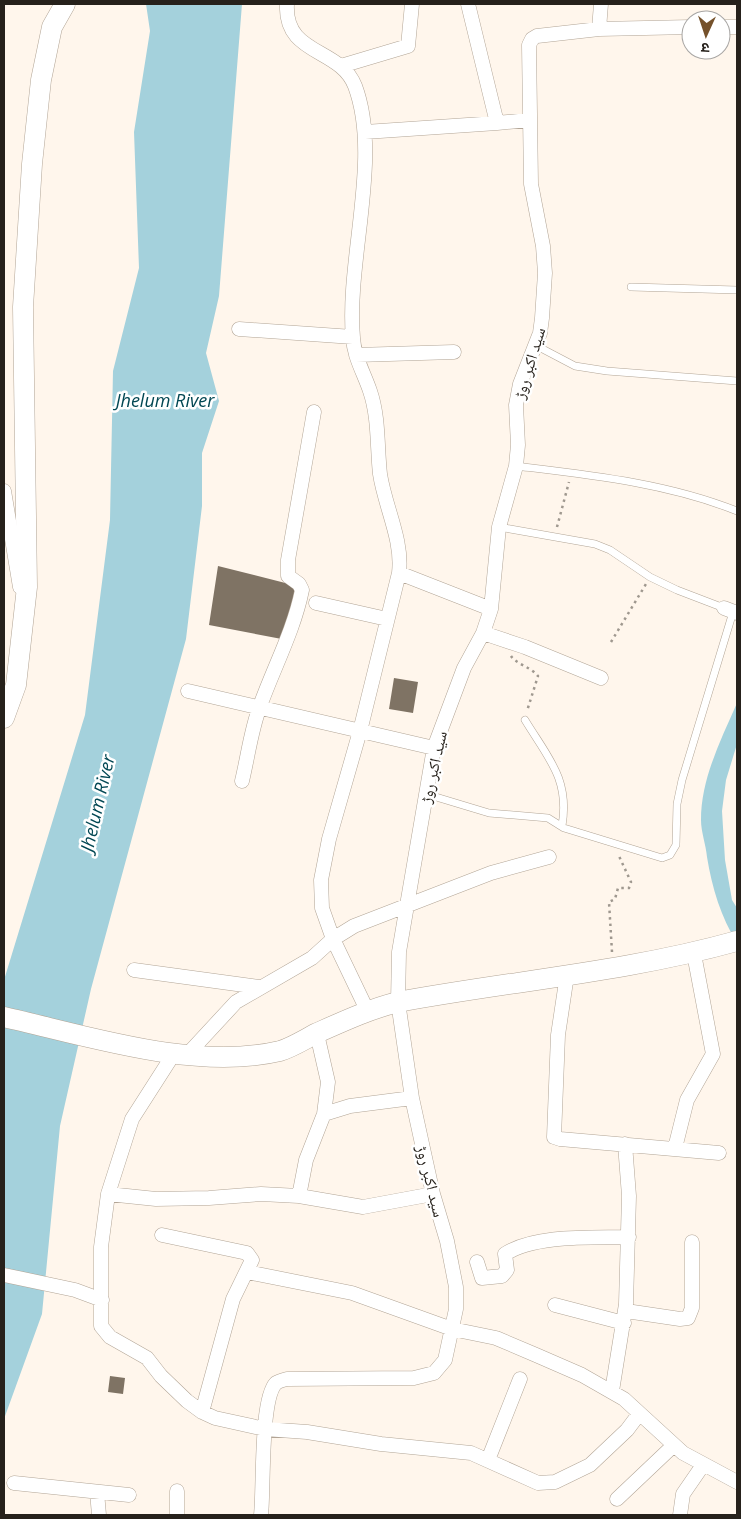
<svg xmlns="http://www.w3.org/2000/svg" width="741" height="1519" font-family="'Open Sans','Noto Naskh Arabic','Noto Sans Devanagari',sans-serif">
  <style>
    .water { fill: #a4d1dc }
    .building { fill: #7f7364 }
    .lines { fill: none; stroke-linecap: round; stroke-linejoin: round }
    .lane-casing { stroke: #b2a596; stroke-width: 8 }
    .street-casing { stroke: #b2a596; stroke-width: 15 }
    .secondary-casing { stroke: #b2a596; stroke-width: 21 }
    .path { stroke: #9f988f; stroke-width: 2.5; stroke-dasharray: 2.5 4; stroke-linecap: butt }
    .lane { stroke: #fff; stroke-width: 7 }
    .street { stroke: #fff; stroke-width: 14 }
    .secondary { stroke: #fff; stroke-width: 20 }
    .labels { text-anchor: middle; dominant-baseline: central; stroke-width: 5; stroke-linejoin: round; paint-order: stroke }
    .street-label { font-size: 16px; fill: #26211b; stroke: #fff }
    .water-label { font-size: 18px; font-style: italic; fill: #024753; stroke: #fff }
  </style>
  <rect width="100%" height="100%" fill="#fff6ec"/>
  <path class="water" d="M146,4H242L219,296L206,353L219,401L202,453V506L186,639L91,989L60,1126L42,1314L4,1419V980L85,715L110,520L113,371L139,268L134,132L150,31Z
    M737,703V744L726,780L722,811L725,860L732,900L737,908V943C721,917 712,888 707,857C706,845 701,832 701,820C701,778 721,740 737,703Z"/>
  <path class="building" d="M218,566L301,587L287,640L209,625Z
    M394,678L418,682L413,713L389,709Z
    M110,1376L125,1378L123,1394L108,1392Z"/>
  <g class="lines">
    <defs>
      <path id="lane" d="M631,287L737,290
        M535,345L575,366L607,371L737,381
        M516,466C590,475 667,483 737,511
        M499,527L595,544L610,550L650,577L677,590L724,608
        M525,720C548,758 570,779 562,826
        M426,794L489,813L548,818L564,828L662,858L670,855L676,845L677,804L682,780L733,612"/>
      <path id="street" d="M287,4C284,56 340,47 355,86C382,158 346,260 353,338C354,357 364,373 370,391C379,417 377,447 380,474C385,507 403,540 399,573L360,731L329,839L321,880L322,908L333,939L367,1010
        M468,4L497,123L529,120
        M721,27H737
        M599,29L601,4
        M341,66L408,46L412,4
        M365,132L497,123
        M239,329L353,337
        M356,355L454,352
        M4,491L20,587
        M399,573L491,609
        M316,603L387,619
        M724,608L737,613
        M483,633L525,647L601,678
        M188,691L434,748
        M242,781C248,756 251,730 260,706C274,667 294,630 302,590L299,584L288,576V560L314,412
        M134,970L259,987
        M567,975L558,1035L554,1137L560,1139L719,1153
        M317,1034L328,1082L324,1114
        M173,1055L132,1119L108,1194L101,1247V1326L110,1337L147,1358L161,1376L187,1401L202,1412L215,1418L265,1429L307,1432L381,1444L471,1453L538,1483L555,1482L590,1465L627,1430L639,1414
        M186,1056L236,1002L312,958L333,939L354,926L491,873L549,857
        M675,1148L687,1100L713,1054L694,954
        M108,1194L156,1199L209,1198L261,1194L299,1196L363,1207L433,1194
        M299,1196L306,1160L324,1114L350,1106L412,1098
        M162,1235L247,1253L252,1260L233,1299L202,1412
        M477,1262L482,1278L502,1276L507,1270L505,1254C536,1234 593,1238 629,1237
        M247,1272L352,1293L452,1329L496,1338L536,1355L582,1375L624,1399L683,1453L737,1482
        M4,1275L75,1290L102,1300
        M555,1305L624,1323
        M626,1311L680,1319L688,1318L692,1308V1242
        M612,1391L626,1304L629,1196L625,1144
        M488,1460L520,1379
        M14,1483L129,1495
        M97,1492L99,1515
        M617,1499L674,1445
        M177,1515V1491
        M261,1515C264,1490 260,1399 276,1383C279,1381 283,1380 287,1379L414,1378L434,1373L445,1360L456,1309V1287L447,1241L433,1194L412,1098L398,1002L399,952L434,748L464,668L483,633L491,609L499,527L516,466L518,445L516,405L520,384L540,333L542,318L545,273L543,246L531,184L529,45L532,39L537,36L599,29L691,27
        M680,1515L683,1494L703,1465"/>
      <path id="secondary" d="M4,718L16,685L27,587L23,307L32,164L41,80L52,27L65,4
        M4,1017C88,1036 195,1071 280,1051C293,1047 305,1039 317,1033C344,1021 370,1009 398,1002C511,981 626,972 737,941"/>
    </defs>
    <use href="#lane" class="lane-casing"/>
    <use href="#street" class="street-casing"/>
    <use href="#secondary" class="secondary-casing"/>
    <path class="path" d="M557,527L569,482
      M611,642L646,584
      M511,656C516,664 531,667 538,676L527,711
      M612,952L609,902L615,899L618,888H629L631,882L618,854"/>
    <use href="#lane" class="lane"/>
    <use href="#street" class="street"/>
    <use href="#secondary" class="secondary"/>
  </g>
  <g class="labels">
    <g class="street-label">
      <text transform="translate(529 363) rotate(-73)">سید اکبر روڑ</text>
      <text transform="translate(433 767) rotate(-77)">سید اکبر روڑ</text>
      <text transform="translate(431 1181) rotate(76)">سید اکبر روڑ</text>
    </g>
    <g class="water-label">
      <text x="165" y="400">Jhelum River</text>
      <text transform="translate(97 803) rotate(-77)">Jhelum River</text>
    </g>
  </g>
  <rect width="741" height="1519" fill="none" stroke="#26211b" stroke-width="10"/>
  <g transform="translate(706 35) rotate(183)"><circle r="24" fill="#ffffff" stroke="#a8a6a4"/>
  <path d="M0-4L9 19L0 12L-9 19Z" fill="#75512b"/>
  <text y="-8" font-size="14" font-weight="bold" text-anchor="middle" fill="#26211b">उ</text>
  </g>
</svg>
